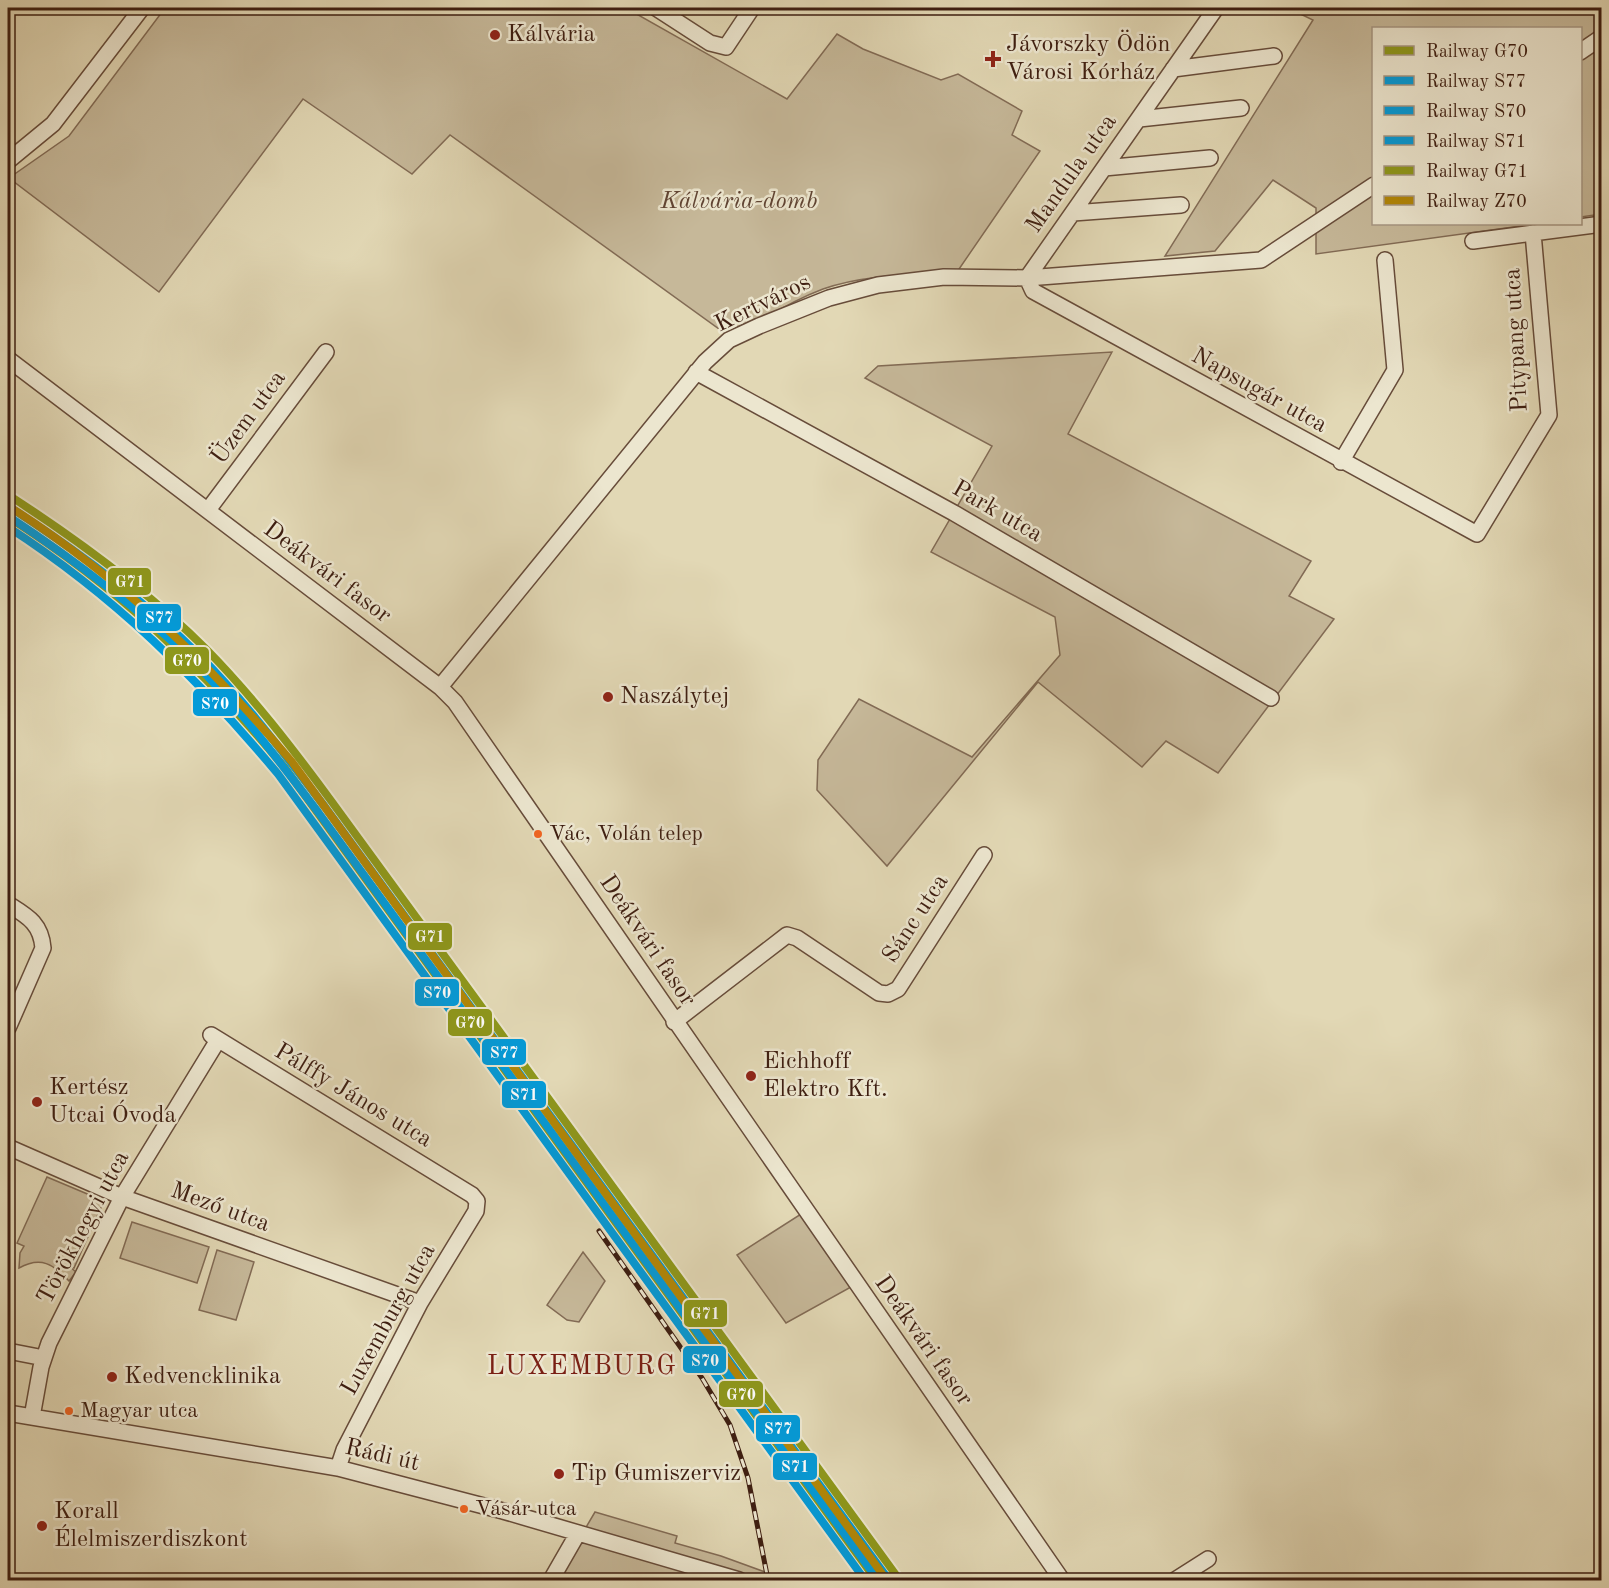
<svg xmlns="http://www.w3.org/2000/svg" width="1609" height="1588" font-family="'Old Standard TT',serif">
  <style>
    .green { fill: #c6b899; stroke: #826b55; stroke-width: 1.5 }
    .lines { fill: none; stroke-linecap: round; stroke-linejoin: round }
    .minor-casing { stroke: #674c3a; stroke-width: 18 }
    .minor { stroke: #ece6cf; stroke-width: 15 }
    .rail-casing { stroke: #3e1e11; stroke-width: 5 }
    .rail { stroke: #ece6cf; stroke-width: 3; stroke-dasharray: 9; stroke-linecap: butt }
    .rail-1-casing { stroke: #ece6cf; stroke-width: 12 }
    .rail-2-casing { stroke: #ece6cf; stroke-width: 12 }
    .rail-3-casing { stroke: #ece6cf; stroke-width: 12 }
    .rail-4-casing { stroke: #ece6cf; stroke-width: 12 }
    .rail-5-casing { stroke: #ece6cf; stroke-width: 12 }
    .rail-6-casing { stroke: #ece6cf; stroke-width: 12 }
    .rail-1 { stroke: #8e971b; stroke-width: 8 }
    .rail-2 { stroke: #039ad8; stroke-width: 8 }
    .rail-3 { stroke: #039ad8; stroke-width: 8 }
    .rail-4 { stroke: #039ad8; stroke-width: 8 }
    .rail-5 { stroke: #8e971b; stroke-width: 8 }
    .rail-6 { stroke: #b18607; stroke-width: 8 }
    .poi-dot { fill: #8f2418; stroke: #ece6cf; stroke-width: 2 }
    .bus-dot { fill: #f26522; stroke: #ece6cf; stroke-width: 2 }
    .labels { text-anchor: middle; dominant-baseline: central; stroke-width: 5; stroke-linejoin: round; paint-order: stroke }
    .bus-label { font-size: 22px; fill: #3e1e11; stroke: #ece6cf; text-anchor: start }
    .poi-label { font-size: 24px; fill: #3e1e11; stroke: #ece6cf; text-anchor: start }
    .street-label { font-size: 24px; fill: #3e1e11; stroke: #ece6cf }
    .park-label { font-size: 24px; font-style: italic; fill: #604433; stroke: #ece6cf }
    .quarter-label { font-size: 27px; letter-spacing: 1.5px; fill: #7a1f14; stroke: #ece6cf }
    .line-badge { stroke: #ece6cf; stroke-width: 2 }
    .badge-label { font-size: 16px; text-anchor: middle; font-weight: bold; fill: #fff }
  </style>
  <rect width="100%" height="100%" fill="#e2d8b5"/>
  <filter id="stains"><feTurbulence type="fractalNoise" baseFrequency=".00333" numOctaves="4"/><feColorMatrix values="0 0 0 0 .2 0 0 0 0 .09 0 0 0 0 .02 0 0 0 .5 -.17"/></filter>
  <radialGradient id="worn" r=".72"><stop offset=".6" stop-color="#630" stop-opacity="0"/><stop offset="1" stop-color="#630" stop-opacity=".3"/></radialGradient>
  <path class="green" d="M165,8H626L787,99L837,34L863,49L941,80L958,74L1022,111L1012,135L1040,151L957,272C913,275 865,274 823,289C791,301 762,319 733,339L450,135L412,174L303,99L159,292L9,178L69,136Z
    M1288,8H1601V214L1581,217L1580,28H1374V224H1535L1316,254V208L1273,180L1215,251L1165,256L1313,20Z
    M1112,352L1068,434L1311,561L1289,596L1334,619L1218,773L1166,741L1142,767L1038,682L887,866L817,790L818,760L859,699L972,757L1060,655L1055,617L931,552L992,446L865,378L878,366Z
    M47,1177L104,1201L74,1268L69,1266L76,1272L69,1281C53,1264 41,1256 19,1268L20,1253L24,1246L17,1243Z
    M801,1214L851,1287L786,1323L737,1255Z
    M132,1222L209,1247L197,1283L120,1258Z
    M217,1250L254,1262L236,1320L199,1310Z
    M583,1252L605,1281L579,1322L567,1320L547,1305Z
    M595,1512L677,1536L675,1543L721,1556L787,1580H555Z"/>
  <g class="lines">
    <defs>
      <path id="minor" d="M656,8L710,43L726,47L752,8
        M1580,52L1602,37
        M1173,69L1274,56
        M1139,119L1241,108
        M8,161L53,124L142,8
        M1104,168L1210,158
        M1073,213L1181,205
        M1473,241L1602,224
        M1027,278L1033,291L1477,534L1549,415L1533,233
        M1027,278L1216,8
        M8,359L440,687L455,702L1062,1580
        M696,372L954,513L1271,698
        M1341,462L1395,370L1385,260
        M208,510L326,352
        M440,687L705,362L729,340L759,326L829,298L878,285L944,277L1027,278L1261,260L1374,185
        M8,904C27,916 41,923 43,948L8,1028
        M674,1022L787,935L797,938L879,993L888,994L898,989L984,855
        M211,1035L472,1195L477,1201L476,1211L420,1303L344,1450L338,1468
        M8,1147L122,1197L420,1303
        M8,1351L44,1358
        M8,1413L338,1468L503,1511L739,1580
        M32,1417L41,1367L49,1343L122,1197L218,1040
        M551,1580L578,1533
        M1175,1580L1208,1559"/>
    </defs>
    <use href="#minor" class="minor-casing"/>
    <use href="#minor" class="minor"/>
    <defs>
      <path id="rail" d="M599,1231L702,1378L730,1425L748,1478L768,1580"/>
    </defs>
    <use href="#rail" class="rail-casing"/>
    <use href="#rail" class="rail"/>
    <defs>
      <path id="rail-1" d="M8,517C118,587 202,668 285,768L876,1580"/>
      <path id="rail-2" d="M8,506C76,550 142,598 199,655C246,702 285,755 325,807L889,1580"/>
      <path id="rail-3" d="M8,527C113,595 198,678 278,774L865,1580"/>
      <path id="rail-4" d="M8,516C73,559 136,606 192,660C239,707 278,760 318,812L878,1580"/>
      <path id="rail-5" d="M13,498C82,543 149,592 207,650C253,697 293,749 332,802L896,1575"/>
      <path id="rail-6" d="M13,509C123,580 208,662 292,762L883,1575"/>
    </defs>
    <use href="#rail-1" class="rail-1-casing"/>
    <use href="#rail-2" class="rail-2-casing"/>
    <use href="#rail-3" class="rail-3-casing"/>
    <use href="#rail-4" class="rail-4-casing"/>
    <use href="#rail-5" class="rail-5-casing"/>
    <use href="#rail-6" class="rail-6-casing"/>
    <use href="#rail-1" class="rail-1"/>
    <use href="#rail-2" class="rail-2"/>
    <use href="#rail-3" class="rail-3"/>
    <use href="#rail-4" class="rail-4"/>
    <use href="#rail-5" class="rail-5"/>
    <use href="#rail-6" class="rail-6"/>
  </g>
  <g class="poi-dot">
    <circle cx="495" cy="35" r="6"/>
    <path d="M990 50h6v6h6v6h-6v6h-6v-6h-6v-6h6z"/>
    <circle cx="608" cy="697" r="6"/>
    <circle cx="751" cy="1076" r="6"/>
    <circle cx="37" cy="1102" r="6"/>
    <circle cx="112" cy="1377" r="6"/>
    <circle cx="559" cy="1474" r="6"/>
    <circle cx="42" cy="1526" r="6"/>
  </g>
  <g class="bus-dot">
    <circle cx="538" cy="834" r="5"/>
    <circle cx="69" cy="1411" r="5"/>
    <circle cx="464" cy="1509" r="5"/>
  </g>
  <g class="labels">
    <g class="bus-label">
      <text x="549" y="834">Vác, Volán telep</text>
      <text x="80" y="1411">Magyar utca</text>
      <text x="475" y="1509">Vásár utca</text>
    </g>
    <g class="poi-label">
      <text x="507" y="35">Kálvária</text>
      <text x="1006" y="45">Jávorszky Ödön<tspan x="1006" dy="28">Városi Kórház</tspan></text>
      <text x="620" y="697">Naszálytej</text>
      <text x="763" y="1062">Eichhoff<tspan x="763" dy="28">Elektro Kft.</tspan></text>
      <text x="49" y="1088">Kertész<tspan x="49" dy="28">Utcai Óvoda</tspan></text>
      <text x="124" y="1377">Kedvencklinika</text>
      <text x="571" y="1474">Tip Gumiszerviz</text>
      <text x="54" y="1512">Korall<tspan x="54" dy="28">Élelmiszerdiszkont</tspan></text>
    </g>
    <g class="street-label">
      <text transform="translate(1072 174) rotate(-55)">Mandula utca</text>
      <text transform="translate(763 304) rotate(-26)">Kertváros</text>
      <text transform="translate(1517 340) rotate(-93)">Pitypang utca</text>
      <text transform="translate(1259 391) rotate(29)">Napsugár utca</text>
      <text transform="translate(249 418) rotate(-54)">Üzem utca</text>
      <text transform="translate(997 512) rotate(30)">Park utca</text>
      <text transform="translate(327 573) rotate(37)">Deákvári fasor</text>
      <text transform="translate(916 919) rotate(-57)">Sánc utca</text>
      <text transform="translate(647 941) rotate(56)">Deákvári fasor</text>
      <text transform="translate(353 1096) rotate(31)">Pálffy János utca</text>
      <text transform="translate(220 1208) rotate(20)">Mező utca</text>
      <text transform="translate(84 1228) rotate(-62)">Törökhegyi utca</text>
      <text transform="translate(389 1320) rotate(-61)">Luxemburg utca</text>
      <text transform="translate(923 1341) rotate(55)">Deákvári fasor</text>
      <text transform="translate(382 1456) rotate(13)">Rádi út</text>
    </g>
    <g class="park-label">
      <text x="739" y="202">Kálvária-domb</text>
    </g>
    <g class="quarter-label">
      <text x="582" y="1366">LUXEMBURG</text>
    </g>
  </g>
  <g class="line-badge">
    <rect x="107" y="567" width="45" height="29" rx="6" fill="#8e971b"/>
    <rect x="136" y="603" width="46" height="29" rx="6" fill="#039ad8"/>
    <rect x="164" y="646" width="46" height="29" rx="6" fill="#8e971b"/>
    <rect x="192" y="688" width="46" height="29" rx="6" fill="#039ad8"/>
    <rect x="407" y="922" width="46" height="29" rx="6" fill="#8e971b"/>
    <rect x="414" y="978" width="46" height="29" rx="6" fill="#039ad8"/>
    <rect x="447" y="1008" width="46" height="29" rx="6" fill="#8e971b"/>
    <rect x="481" y="1038" width="46" height="28" rx="6" fill="#039ad8"/>
    <rect x="501" y="1080" width="46" height="29" rx="6" fill="#039ad8"/>
    <rect x="683" y="1299" width="45" height="29" rx="6" fill="#8e971b"/>
    <rect x="682" y="1345" width="45" height="29" rx="6" fill="#039ad8"/>
    <rect x="718" y="1380" width="46" height="28" rx="6" fill="#8e971b"/>
    <rect x="755" y="1414" width="46" height="29" rx="6" fill="#039ad8"/>
    <rect x="772" y="1452" width="46" height="29" rx="6" fill="#039ad8"/>
  </g>
  <g class="badge-label">
    <text x="130" y="587">G71</text>
    <text x="159" y="623">S77</text>
    <text x="187" y="666">G70</text>
    <text x="215" y="709">S70</text>
    <text x="430" y="942">G71</text>
    <text x="437" y="998">S70</text>
    <text x="470" y="1028">G70</text>
    <text x="504" y="1058">S77</text>
    <text x="524" y="1100">S71</text>
    <text x="705" y="1319">G71</text>
    <text x="705" y="1366">S70</text>
    <text x="741" y="1400">G70</text>
    <text x="778" y="1434">S77</text>
    <text x="795" y="1472">S71</text>
  </g>
  <rect width="1609" height="1588" fill="none" stroke="#e2d8b5" stroke-width="30"/>
  <rect x="9" y="9" width="1591" height="1570" fill="none" stroke="#3e1e11" stroke-width="3"/>
  <rect x="15" y="15" width="1579" height="1558" fill="none" stroke="#3e1e11" stroke-width="1.5"/>
  <rect x="1372" y="27" width="210" height="198" fill="#ece6cf" stroke="#a69683" stroke-width="1.5"/>
  <rect x="1384" y="46" width="30" height="9" fill="#8e971b" stroke="#a69683" stroke-width="1.5"/>
  <text x="1426" y="57" font-size="18" fill="#3e1e11">Railway G70</text>
  <rect x="1384" y="76" width="30" height="9" fill="#039ad8" stroke="#a69683" stroke-width="1.5"/>
  <text x="1426" y="87" font-size="18" fill="#3e1e11">Railway S77</text>
  <rect x="1384" y="106" width="30" height="9" fill="#039ad8" stroke="#a69683" stroke-width="1.5"/>
  <text x="1426" y="117" font-size="18" fill="#3e1e11">Railway S70</text>
  <rect x="1384" y="136" width="30" height="9" fill="#039ad8" stroke="#a69683" stroke-width="1.5"/>
  <text x="1426" y="147" font-size="18" fill="#3e1e11">Railway S71</text>
  <rect x="1384" y="166" width="30" height="9" fill="#8e971b" stroke="#a69683" stroke-width="1.5"/>
  <text x="1426" y="177" font-size="18" fill="#3e1e11">Railway G71</text>
  <rect x="1384" y="196" width="30" height="9" fill="#b18607" stroke="#a69683" stroke-width="1.5"/>
  <text x="1426" y="207" font-size="18" fill="#3e1e11">Railway Z70</text>
  <rect width="100%" height="100%" filter="url(#stains)"/>
  <rect width="100%" height="100%" fill="url(#worn)"/>
</svg>
